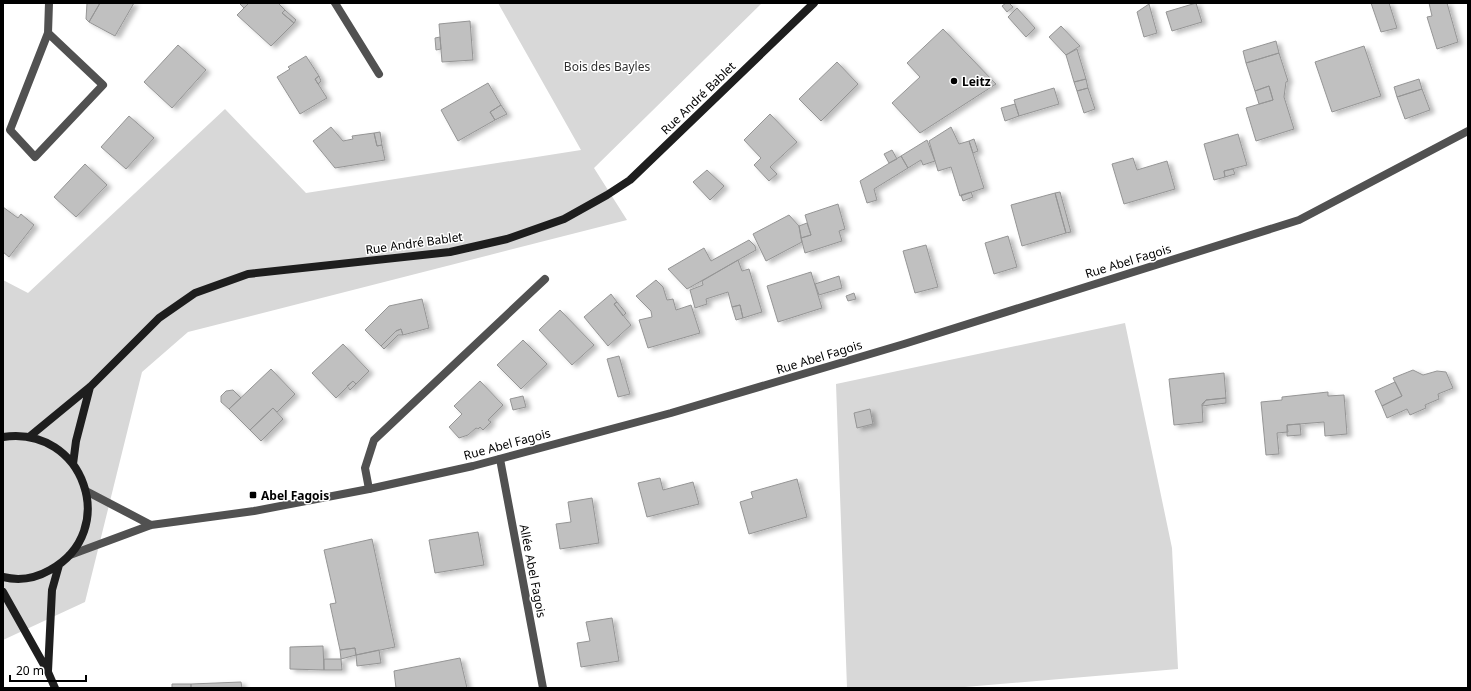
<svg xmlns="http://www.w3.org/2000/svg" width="1471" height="691" font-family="'Noto Sans',sans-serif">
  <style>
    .green { fill: #d8d8d8 }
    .building { fill: #c0c0c0; stroke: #959595; filter: url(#shadow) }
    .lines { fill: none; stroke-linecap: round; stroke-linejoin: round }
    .minor { stroke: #515151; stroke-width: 8 }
    .tertiary { stroke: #515151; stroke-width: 8 }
    .secondary { stroke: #1e1e1e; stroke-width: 8 }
    .poi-dot { fill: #000; stroke: #fff; stroke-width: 1.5 }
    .labels { text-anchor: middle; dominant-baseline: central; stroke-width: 3; stroke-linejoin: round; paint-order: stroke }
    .park-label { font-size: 12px; fill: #2f2f2f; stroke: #fff }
    .poi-label { font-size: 12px; font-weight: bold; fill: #000; stroke: #fff; text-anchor: start }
    .street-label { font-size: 12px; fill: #000; stroke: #fff }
  </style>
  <defs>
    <filter id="shadow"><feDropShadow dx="4.5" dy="2.5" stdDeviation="2" flood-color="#0004"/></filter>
  </defs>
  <rect width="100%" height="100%" fill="#fff"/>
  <path class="green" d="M498,3H762L594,168L627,220L188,332L142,372L85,602L3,640V280L28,293L225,109L306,193L581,150Z
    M1125,323L1172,548L1178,669L953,688H847L836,384Z"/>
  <path class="building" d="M87,3H100L89,22L86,19Z
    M100,3H134L115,36L89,22Z
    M239,3H249L244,8Z
    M249,3H278L285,10L282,13L294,23L271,46L237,15Z
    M1006,3H1009L1013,7L1007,12L1002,6Z
    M1196,3L1202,22L1172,31L1166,12Z
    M1371,3H1389L1397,28L1381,32Z
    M1429,3H1447L1458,42L1437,49L1427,17L1432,16Z
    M1149,4L1157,33L1144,37L1137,12Z
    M1017,8L1035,28L1026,37L1008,17Z
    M285,10L296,20L294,23L282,13Z
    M470,21L473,60L442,62L439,24Z
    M1061,26L1080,46L1066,55L1049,37Z
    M943,29L996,84L920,133L892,103L920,77L907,63Z
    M440,37L441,49L436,50L435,38Z
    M1276,41L1279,53L1246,63L1243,51Z
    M178,45L206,70L172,108L144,82Z
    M1364,46L1381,96L1332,112L1315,62Z
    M1077,49L1086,79L1074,82L1066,55Z
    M1279,53L1288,81L1286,82L1284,97L1294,129L1256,141L1246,108L1273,100L1269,86L1255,91L1246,63Z
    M306,56L319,76L315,79L327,98L300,114L277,77L290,69L288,67Z
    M837,62L858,84L821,121L799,99Z
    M319,76L321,81L318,84L315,79Z
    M1086,79L1088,88L1077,91L1074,82Z
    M1419,79L1422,89L1397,97L1394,87Z
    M488,83L501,105L490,112L495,120L458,141L441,110Z
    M1269,86L1273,100L1259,104L1255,91Z
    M1054,88L1059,104L1019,116L1014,100Z
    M1088,88L1095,109L1084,113L1077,91Z
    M1422,89L1430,110L1405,119L1397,97Z
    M1015,104L1019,116L1005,121L1001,108Z
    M501,105L507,114L495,120L490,112Z
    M770,114L797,142L770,167L777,174L769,181L754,165L761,158L744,140Z
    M129,116L154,138L126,169L101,147Z
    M331,127L343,141L353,139L352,136L374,133L377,146L382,145L385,160L335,168L313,141Z
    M951,127L959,144L969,141L984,188L960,196L951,167L938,171L929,141Z
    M380,132L382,145L377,146L374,133Z
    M1238,134L1247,165L1224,171L1225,177L1214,180L1204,144Z
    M974,139L978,151L973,153L969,141Z
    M927,140L935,161L923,165L921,160L908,168L901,156Z
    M892,150L897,159L889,163L884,154Z
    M901,156L908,168L874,189L877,200L867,203L860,181Z
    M1133,158L1137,170L1167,161L1175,189L1124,204L1112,164Z
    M85,164L107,185L76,217L54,197Z
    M1233,169L1235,174L1225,177L1224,171Z
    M707,170L724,186L710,200L693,182Z
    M971,192L973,197L963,201L961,195Z
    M1060,192L1071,232L1066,233L1055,193Z
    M1055,193L1066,233L1022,246L1011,205Z
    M838,204L845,229L839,231L842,241L805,253L801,238L811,235L805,215Z
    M3,207L18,218L21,214L34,225L9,257L3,252Z
    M789,215L799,226L802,242L766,261L753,234Z
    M807,223L811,235L801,238L799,226Z
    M1008,236L1017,267L994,274L985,243Z
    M749,240L755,246L756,250L687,289L668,269L704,248L711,261Z
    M926,245L938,287L915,293L903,251Z
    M738,260L742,271L749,269L762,312L743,318L740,305L732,307L728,292L706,299L707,304L695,308L690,290L703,285L702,281Z
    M811,272L822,308L778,322L767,286Z
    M839,276L842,288L819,295L815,284Z
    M656,280L663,287L667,300L673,299L676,310L691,305L700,333L648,348L639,320L652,317L651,311L636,296Z
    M854,293L856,299L848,301L846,296Z
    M611,294L617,302L614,304L631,325L608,346L584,317Z
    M422,299L429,328L403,335L401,329L396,331L381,346L365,330L389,306Z
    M617,302L626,313L623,316L614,304Z
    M740,305L743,318L736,320L732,307Z
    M560,310L594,345L572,365L539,330Z
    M401,329L403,335H398L384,349L381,346L396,331Z
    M523,340L547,364L521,389L497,365Z
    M343,344L369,371L356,384L353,381L336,398L312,373Z
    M619,356L630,394L618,397L607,359Z
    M271,369L295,394L277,412L273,408L250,430L229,409Z
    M1413,370L1423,375L1437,371L1446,372L1453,388L1438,394L1439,399L1425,405L1426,408L1410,415L1407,409L1387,418L1382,406L1402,396L1393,378Z
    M1224,373L1226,398L1206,400L1202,404L1203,422L1174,425L1169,379Z
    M353,381L356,384L350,390L347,386Z
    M480,381L503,405L488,420L491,422L483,430L480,427L478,429L476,428L468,435L459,438L449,427L462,414L454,406Z
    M1395,382L1402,396L1382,406L1375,391Z
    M233,390L241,398L229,409L221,402V396L226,391Z
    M1328,392V396L1344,395L1347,434L1325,436L1324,422L1287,425L1288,432L1277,433L1279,454L1266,455L1261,402L1282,400V397Z
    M523,396L526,407L513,410L510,399Z
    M1226,398V403L1202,406L1206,400Z
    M273,408L283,419L261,441L250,430Z
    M870,409L873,424L857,428L854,413Z
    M1300,424L1301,435L1287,436V425Z
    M660,478L663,490L693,482L699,504L647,517L638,483Z
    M797,479L807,517L749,534L740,502L753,498L751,492Z
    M592,498L599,543L560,549L556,524L571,522L568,502Z
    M478,532L484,565L435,573L429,540Z
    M372,539L395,647L356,655L355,648L340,650L330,604L336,603L324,550Z
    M612,618L619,661L581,667L577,643L590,641L586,622Z
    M323,646L324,670L290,669V647Z
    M355,648L356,655L341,659L340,650Z
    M379,650L381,663L357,666L356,655Z
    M460,658L467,688H396L394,671Z
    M324,659H341L342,670H324Z
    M241,682L242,688H191V684Z
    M172,684H191V688H172Z"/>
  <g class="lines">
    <path class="minor" d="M335,3L379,74
      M48,33L103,85L35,157L10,130L48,33L49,3
      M500,459L543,688
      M369,489L365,468L374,440L545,279"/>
    <path class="tertiary" d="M86,491L151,525
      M70,555L151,525L254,511L369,489L473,466L671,413L904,344L1299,220L1468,131"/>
    <path class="secondary" d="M3,437C84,425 121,531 50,570C36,578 19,581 3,577
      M29,437L91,386L159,318L195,293L248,274L450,252L507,239L564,219L607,195L630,180L814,3
      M73,464L76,441L90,387
      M3,592L48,672L55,688
      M48,671L52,590L59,565"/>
  </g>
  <g class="poi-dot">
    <circle cx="954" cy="81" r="4"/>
    <rect x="249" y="491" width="8" height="8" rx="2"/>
  </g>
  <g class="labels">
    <g class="park-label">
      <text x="607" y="66">Bois des Bayles</text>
    </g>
    <g class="poi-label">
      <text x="962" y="81">Leitz</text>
      <text x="261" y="495">Abel Fagois</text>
    </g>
    <g class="street-label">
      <text transform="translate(698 98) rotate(-44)">Rue André Bablet</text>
      <text transform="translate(414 243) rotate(-8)">Rue André Bablet</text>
      <text transform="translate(1128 261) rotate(-17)">Rue Abel Fagois</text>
      <text transform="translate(819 357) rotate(-17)">Rue Abel Fagois</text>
      <text transform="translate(507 444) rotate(-15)">Rue Abel Fagois</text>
      <text transform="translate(533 571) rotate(79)">Allée Abel Fagois</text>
    </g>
  </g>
  <rect width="1471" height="691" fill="none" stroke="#000000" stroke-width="8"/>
  <path d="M10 675v6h76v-6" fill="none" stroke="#000000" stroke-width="2"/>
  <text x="16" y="675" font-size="12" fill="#000000" stroke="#ffffff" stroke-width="3" paint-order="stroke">20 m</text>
</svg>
